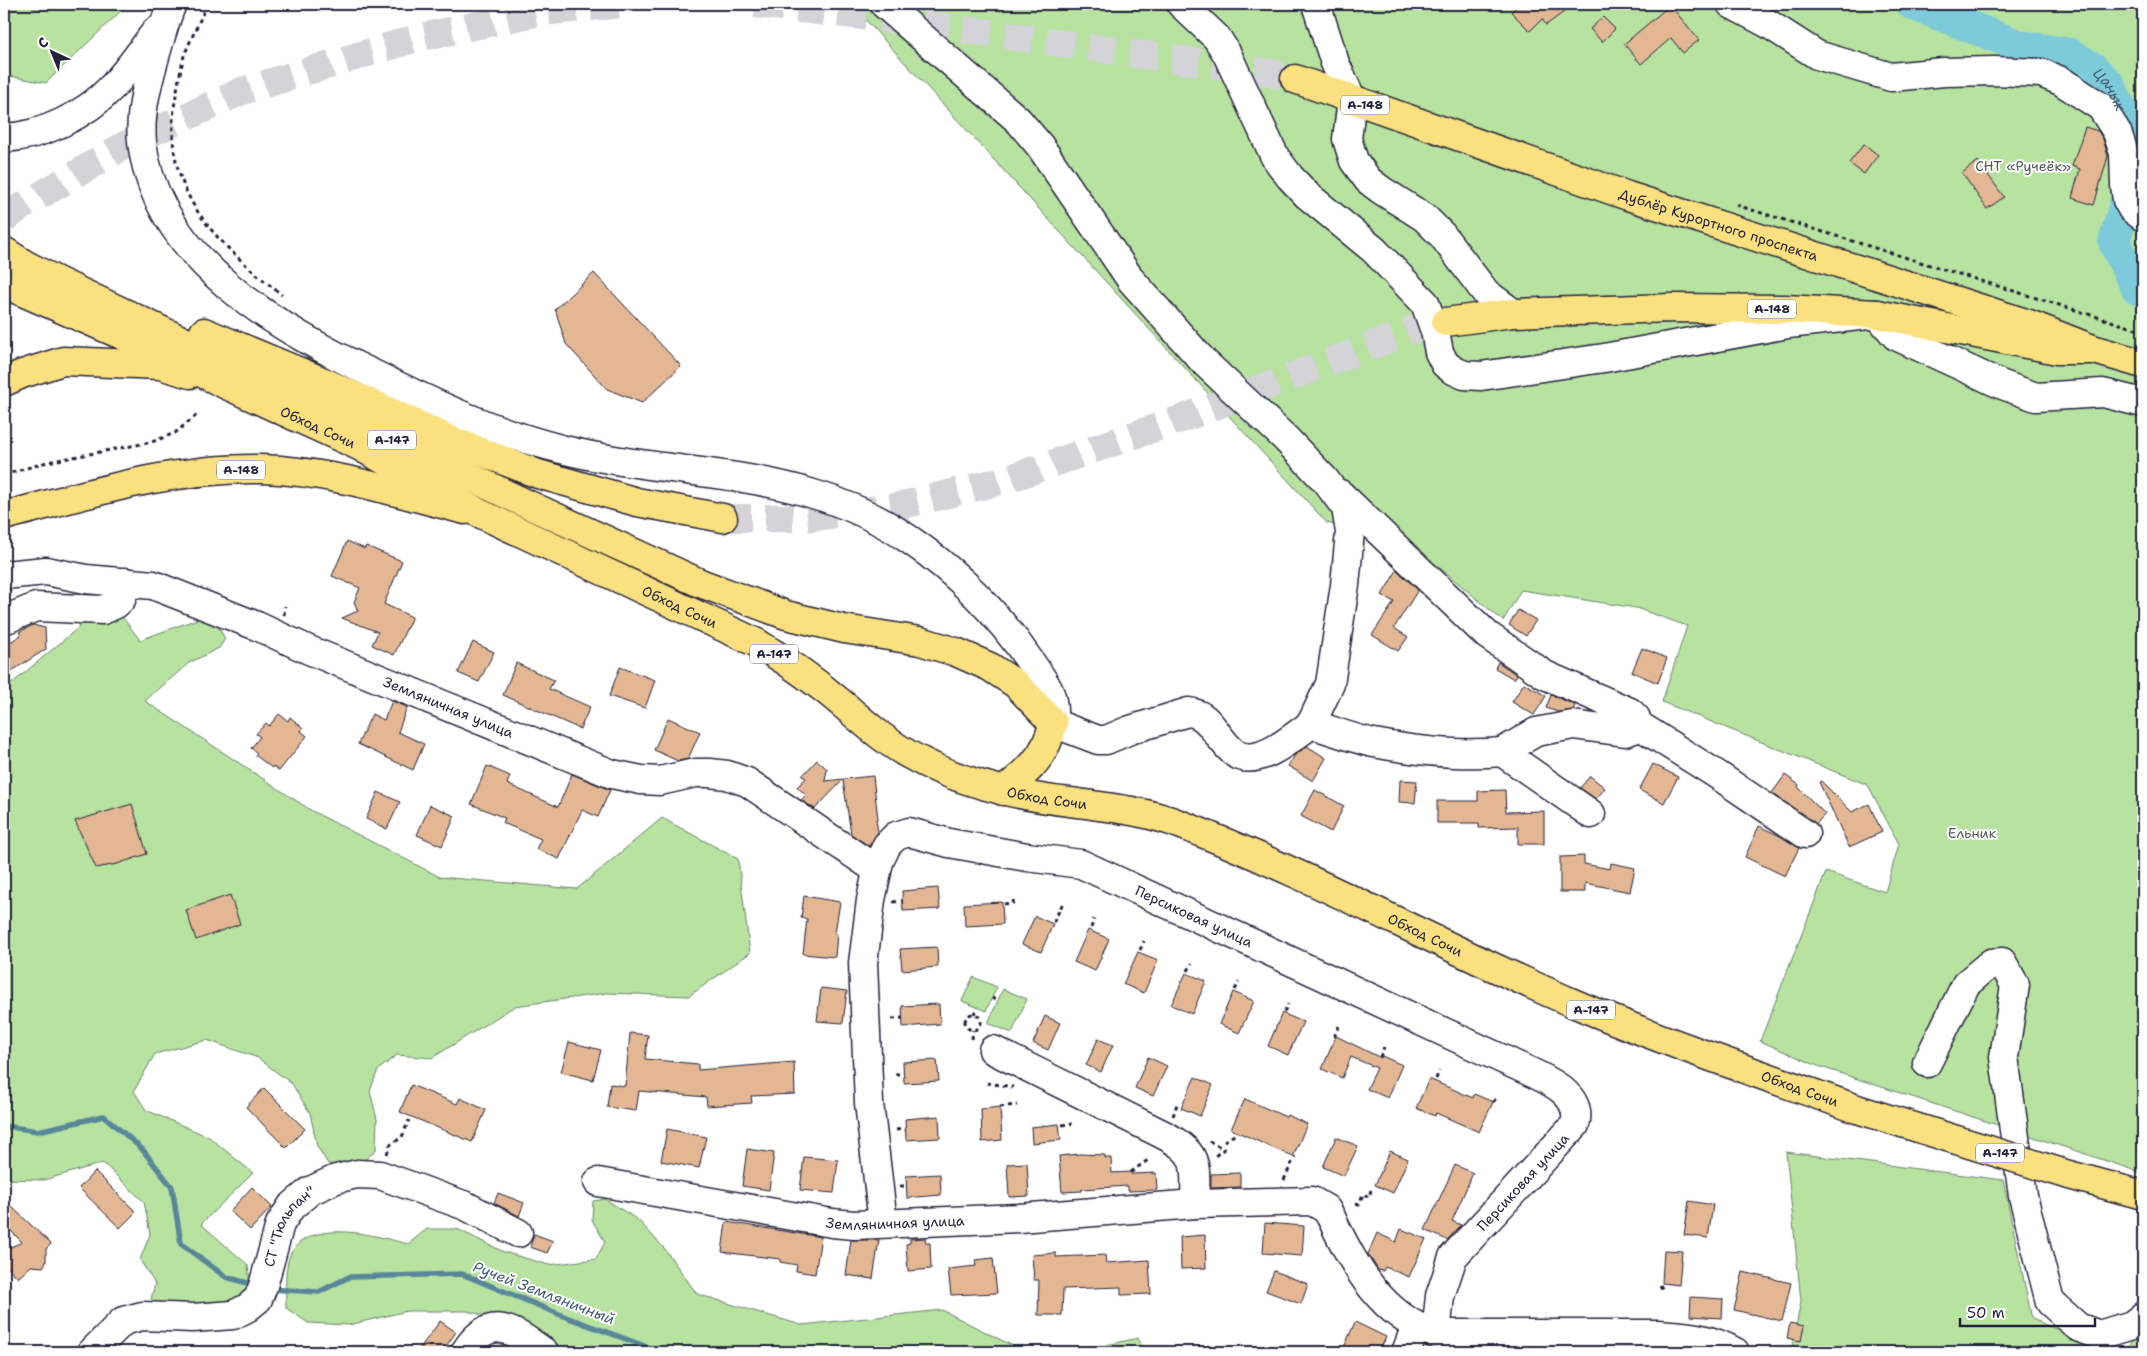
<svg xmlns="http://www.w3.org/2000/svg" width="2147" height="1356" font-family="'Shantell Sans',sans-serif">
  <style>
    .green { fill: #b7e2a0; stroke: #6c826e }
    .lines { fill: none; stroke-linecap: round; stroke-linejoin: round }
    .stream { stroke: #59879a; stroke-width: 5.5 }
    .river { stroke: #7dcbda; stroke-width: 32 }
    .building { fill: #e3b793; stroke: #22223b }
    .major-tunnel { stroke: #d3d3d8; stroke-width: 28; stroke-dasharray: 28 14; stroke-linecap: butt }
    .highway-tunnel { stroke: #d3d3d8; stroke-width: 28; stroke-dasharray: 28 14; stroke-linecap: butt }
    .minor-casing { stroke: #22223b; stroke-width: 31 }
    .major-casing { stroke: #22223b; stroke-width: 31 }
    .highway-casing { stroke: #22223b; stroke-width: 31 }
    .path { stroke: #22223b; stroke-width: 3; stroke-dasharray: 4 4; stroke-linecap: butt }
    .minor { stroke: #fff; stroke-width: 28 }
    .major { stroke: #fbe080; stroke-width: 28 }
    .highway { stroke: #fbe080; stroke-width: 28 }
    .highway-bridge-casing { stroke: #22223b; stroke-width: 31; stroke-linecap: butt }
    .highway-bridge { stroke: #fbe080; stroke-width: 28 }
    .labels { text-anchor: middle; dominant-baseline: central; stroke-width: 4; stroke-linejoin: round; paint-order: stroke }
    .shield { fill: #fff; stroke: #646476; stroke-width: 1 }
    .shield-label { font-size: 12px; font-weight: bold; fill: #22223b }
    .park-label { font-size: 14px; fill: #4f5c59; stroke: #fff }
    .street-label { font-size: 14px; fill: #22223b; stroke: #fff }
    .water-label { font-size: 15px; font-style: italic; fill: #425d73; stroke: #fff }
  </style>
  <rect width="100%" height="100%" fill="#fff"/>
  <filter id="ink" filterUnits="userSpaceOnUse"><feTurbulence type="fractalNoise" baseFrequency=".02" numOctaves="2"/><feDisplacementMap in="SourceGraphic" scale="10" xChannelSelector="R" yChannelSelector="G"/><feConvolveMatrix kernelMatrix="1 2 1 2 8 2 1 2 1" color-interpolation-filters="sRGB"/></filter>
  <g filter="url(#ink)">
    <path class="green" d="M4,4H125L123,9L46,83L4,75Z
      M851,4H2143V1173L1818,1066L1760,1041L1826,872L1885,892L1899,844L1868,785L1662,702L1687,626L1636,608L1521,590L1503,621L1414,546L1327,523Z
      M110,601L140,640L208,615L217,624L225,639L219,648L189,663L145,701L312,811L440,877L577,889L662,818L738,859L750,953L689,996L607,993L515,1006L432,1058L397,1055L378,1070L370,1091L377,1119L376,1150L358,1166L328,1164L317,1146L310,1113L292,1084L258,1058L207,1040L155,1054L134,1091L146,1110L209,1137L253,1173L201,1224L248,1265L250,1285L236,1299L218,1308L162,1307L151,1299L155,1284L140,1260L150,1234L144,1202L103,1163L44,1180L4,1179V690Z
      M973,977L997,987L986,1011L962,1001Z
      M1003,989L1027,999L1012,1033L988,1023Z
      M1786,1152L2003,1180L2032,1319L2111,1352H1791L1801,1301Z
      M605,1199L638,1220L664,1248L697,1294L801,1325L942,1310L1025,1352H568L531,1328L467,1311H407L349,1325L308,1323L286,1308C286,1292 283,1262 294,1248C318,1219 377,1236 408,1244L427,1229H457L504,1252L549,1265L596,1259L605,1242L592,1220L593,1201Z
      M2143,1329V1352H2122Z
      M1138,1338L1145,1352H1075Z"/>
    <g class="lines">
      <path class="stream" d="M4,1126L38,1131L104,1116L142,1149L172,1187L181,1244L226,1277L255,1285
        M269,1289L319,1292L349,1277L462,1274L566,1317L661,1352"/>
      <path class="river" id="s1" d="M1912,4L2020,46L2070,54L2093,68L2109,84L2134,137L2138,171L2126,201L2114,242L2137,289L2143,291"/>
    </g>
    <path class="building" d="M1520,4H1575L1546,25L1542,19L1530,31L1511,12Z
      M1670,5L1699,40L1683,53L1671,38L1641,64L1624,44Z
      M1603,17L1615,29L1602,42L1590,29Z
      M2085,127L2098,131L2103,139L2108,156L2094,205L2072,198L2080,169L2072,166Z
      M1864,144L1878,155L1864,174L1849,163Z
      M1978,161L2004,197L1987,209L1962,173Z
      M594,273L681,366L642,403L607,389L566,344L555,309Z
      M347,541L365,549L366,546L402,561L384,604L412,617L394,655L372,645L378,632L342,618L358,611L354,602L360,588L332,576Z
      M1397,570L1418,590L1394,628L1408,637L1398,651L1372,635L1394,602L1382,595Z
      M1518,610L1536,620L1526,636L1509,625Z
      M33,625L45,628L46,649L4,676V646L21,635L19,632Z
      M473,642L494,652L479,682L458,673Z
      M1642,648L1667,658L1658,683L1632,672Z
      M1498,662L1517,675L1514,679L1495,668Z
      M516,663L554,680L549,689L590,707L580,729L503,695Z
      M620,667L655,680L645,708L609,696Z
      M1524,683L1546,696L1534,715L1512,702Z
      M1551,695L1575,705L1573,710L1558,712L1546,708Z
      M392,701L407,707L398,732L424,744L413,770L358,744L372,714L384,720Z
      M279,714L288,721L290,717L303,728L301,731L307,736L279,771L273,766L272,768L255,755L257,753L251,748L260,737L256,734L266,723L269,726Z
      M668,718L700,732L688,759L678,761L654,750Z
      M1307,746L1326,758L1313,781L1288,766L1295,755Z
      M817,760L827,769L825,781L873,776L878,819H876L878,832L869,846L851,834L843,780L815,809L801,800L806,795L797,787L806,778L802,776Z
      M1653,764L1678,777L1664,803L1639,790Z
      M487,766L510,776L507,784L558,807L572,774L610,790L598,817L582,810L559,859L536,849L541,839L503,823L505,818L471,804Z
      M1785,775L1799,785L1798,787L1825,814L1816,824L1772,793Z
      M1590,776L1605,788L1596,799L1580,788Z
      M1400,780L1417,781L1415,803L1399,802Z
      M1821,781L1852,812L1869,804L1882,832L1849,847L1819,782Z
      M1315,790L1344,806L1331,832L1301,816Z
      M1505,790L1506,812L1544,811V844H1518V827L1479,828V823H1437V801H1478V791Z
      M378,792L400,802L387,829L366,819Z
      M132,804L147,854L117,864L96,868L75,821Z
      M430,805L455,816L442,846L417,835Z
      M1759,826L1780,836L1799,848L1785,876L1745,857Z
      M1584,856V864L1610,869L1611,863L1635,868L1630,892L1585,883V892H1560V857Z
      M938,888L940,909L903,911L902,891Z
      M230,895L240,924L196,940L186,910Z
      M804,896L840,902L835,933L837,934L835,957L803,954L807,919L801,918Z
      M1002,902L1003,924L965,926L964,904Z
      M1035,916L1053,924L1041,952L1022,944Z
      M1088,930L1109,939L1095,971L1074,962Z
      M937,947L938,967L902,970L900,949Z
      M1138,952L1158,960L1144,993L1123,984Z
      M1186,973L1206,981L1192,1014L1171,1005Z
      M821,988L847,991L843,1023L817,1021Z
      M1233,992L1254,1001L1239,1033L1219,1024Z
      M939,1004L940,1024L903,1027L902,1006Z
      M1282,1013L1303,1022L1288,1055L1268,1046Z
      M1045,1016L1060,1023L1048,1050L1033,1043Z
      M630,1033L648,1035L645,1059L698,1064V1070L794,1062L795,1094L751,1096L752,1103L707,1106L706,1097L639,1091L636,1111L607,1107L610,1084L625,1086Z
      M1336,1036L1381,1058L1382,1056L1402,1065L1388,1098L1367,1089L1377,1068L1351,1057L1342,1078L1322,1069Z
      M1098,1039L1113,1045L1101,1072L1086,1065Z
      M569,1042L601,1050L593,1080L561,1072Z
      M1148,1057L1167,1066L1153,1096L1135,1088Z
      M937,1060L939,1081L904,1083L903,1062Z
      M1195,1077L1213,1085L1200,1116L1181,1108Z
      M1429,1079L1473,1098L1474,1094L1493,1102L1479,1132L1436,1113L1435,1116L1416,1108Z
      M411,1085L457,1104L460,1098L486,1110L472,1142L400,1112Z
      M264,1088L305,1129L286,1148L246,1107Z
      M1245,1099L1286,1117L1287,1115L1307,1124L1293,1157L1231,1129Z
      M1000,1107L1002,1140L982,1142L981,1109Z
      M939,1116L940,1138L906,1140L905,1119Z
      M1059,1124L1061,1140L1032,1143L1031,1127Z
      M667,1129L706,1137L699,1168L661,1161Z
      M1336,1137L1358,1146L1344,1176L1323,1167Z
      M747,1149L774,1153L769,1190L742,1186Z
      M1390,1151L1408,1159L1393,1193L1375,1185Z
      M1080,1154L1105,1155V1158H1111L1112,1173L1131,1172V1174L1156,1173L1157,1190L1128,1191V1186L1082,1189V1191L1062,1192L1059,1156Z
      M804,1157L838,1160L834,1193L800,1190Z
      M1027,1163L1029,1196L1009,1197L1007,1164Z
      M1455,1165L1473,1173L1452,1221L1461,1225L1447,1240L1425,1230Z
      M95,1171L136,1212L120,1228L79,1188Z
      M1240,1173V1187L1211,1188V1174Z
      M940,1174L941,1195L907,1198L906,1176Z
      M252,1187L272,1207L250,1230L230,1211Z
      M498,1193L524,1203L519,1216L494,1203Z
      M1689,1201L1713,1205L1708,1238L1684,1235Z
      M11,1206L51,1244L46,1249V1262L43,1267L31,1266L18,1278L4,1263V1250L22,1242L4,1224V1213Z
      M726,1222L821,1237L815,1274L796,1271L797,1265L780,1262V1259L722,1252Z
      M1265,1223L1304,1226L1302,1256L1263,1253Z
      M1401,1229L1426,1239L1409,1277L1385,1267L1383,1271L1378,1270L1368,1254L1377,1233L1396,1242Z
      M534,1234L553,1241L547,1253L530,1247Z
      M1205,1235L1206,1268L1181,1269L1180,1237Z
      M925,1238L926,1243H930L931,1269L908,1271L906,1244L910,1243V1239Z
      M851,1240H879L873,1279L846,1275Z
      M1664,1250L1682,1251L1679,1285L1662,1283Z
      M1056,1253V1257L1105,1255L1106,1263L1149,1260L1151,1294L1121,1295V1287L1063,1289L1062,1315H1038L1039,1280H1034L1032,1255Z
      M993,1258L997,1293L951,1295L948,1269L976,1266L975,1260Z
      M1274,1271L1308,1284L1301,1304L1266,1291Z
      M1743,1272L1791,1283L1782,1321L1734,1310Z
      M1691,1297L1723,1299L1722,1318L1690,1316Z
      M440,1321L456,1332L442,1352H417Z
      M1355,1322L1386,1337L1379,1352H1342Z
      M1790,1323L1804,1326L1801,1341L1787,1338Z"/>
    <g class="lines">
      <path class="major-tunnel" d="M755,4L888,19L1266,72L1295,79
        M4,219L19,208L125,145L242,91L417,38L535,13L621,4"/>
      <path class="highway-tunnel" d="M723,518H805L895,507L1005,480L1181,419L1425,325L1446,322"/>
      <defs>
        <g id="minor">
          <path d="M172,4C165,20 161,36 156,53C148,82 139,112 142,142C156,260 279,329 375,375C436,405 496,433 561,449C643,470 729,469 810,493C845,503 880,519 910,540C958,573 1000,616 1032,664C1038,673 1045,682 1049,691C1054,702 1053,712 1053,723L1098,740H1106L1130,730L1188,712C1200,713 1206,719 1213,728C1220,737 1227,748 1236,754C1259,768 1294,736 1311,724"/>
          <path d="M884,4L1018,120L1040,146L1131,280L1203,361L1286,439L1325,480L1346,508L1350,532L1345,585L1330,684L1311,724C1332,730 1353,739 1374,743C1416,751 1460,756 1502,752L1591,814"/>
          <path d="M1181,4L1217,38L1227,54L1275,157L1290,177L1307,195L1374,250L1425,303L1435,331L1439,352L1445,364L1453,370L1464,375L1481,376L1604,358L1788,324L1877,314L1896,336L2000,384L2036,397L2103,393L2143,403"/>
          <path d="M1316,4L1335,63L1352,100L1347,139L1354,161L1368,180L1381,190L1425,218L1442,235L1486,293L1513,313"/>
          <path d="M1731,4L1767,23L1817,55L1891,77L1944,72L1995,71L2041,73L2061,81L2101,107L2117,132L2124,153L2125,185L2127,200L2132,209L2143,217"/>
          <path d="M4,138C43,136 86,115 113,86C129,69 142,50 156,31"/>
          <path d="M1340,494L1487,635L1545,675L1630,712L1636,718L1637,724L1634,729L1625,732L1573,725L1536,732L1502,752"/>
          <path id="s2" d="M4,575L46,571L86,579L153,585L257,626L309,650L612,774L641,780L660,781L695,773H710L727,775L747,782L877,870"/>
          <path d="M4,620L36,607L103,610L116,604L122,598L125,582"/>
          <path d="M1637,724L1716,774L1805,834"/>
          <path d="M993,1050L1164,1135C1201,1154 1195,1167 1195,1204"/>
          <path d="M1927,1063L1966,984L1991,963L2002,962L2015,985L2004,1057L2023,1196L2050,1302L2078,1327L2099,1335L2132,1325L2143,1316"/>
          <path id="s3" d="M598,1182L832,1223L854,1225L1019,1218L1195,1204L1312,1201L1326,1209L1331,1217C1353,1265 1382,1317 1436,1334H1659C1688,1336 1709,1337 1735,1352"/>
          <path id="s4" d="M883,1223L869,1103L863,963L871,900L879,862L887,845L896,836L909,832L949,843L1027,857L1081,864L1511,1063C1535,1075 1585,1090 1575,1125L1453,1257L1440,1296L1436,1334"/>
          <path id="s5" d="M92,1352L123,1321L142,1316L193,1318L233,1315L247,1308L258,1299L263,1286L280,1224L291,1207L310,1191L336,1179L357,1174L380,1175L466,1206L518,1233"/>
          <path d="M465,1352C490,1312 513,1330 544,1352"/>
          <path d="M1406,1352L1416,1326"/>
        </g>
        <g id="major">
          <path id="s6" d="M1295,79L1628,196L2029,324L2095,350"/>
          <path d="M4,382L22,374L63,361L160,365L190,374"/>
          <path d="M4,516C88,494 173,467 261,469C331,471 398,493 465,510"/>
        </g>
        <g id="highway">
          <path d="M4,251L26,265L57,281L527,504L700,583L786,615L844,629L920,641L956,652L990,667L1016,684L1053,723C1047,755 1028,772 1003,791"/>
          <path id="s7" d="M4,284L156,350L220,382L359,446L479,513L757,643C789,662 818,683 846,707C869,727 891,746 919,760C965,784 1018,796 1070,802C1108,807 1146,811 1182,825C1316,877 1442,947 1573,1003C1666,1043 1763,1075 1857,1109"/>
          <path d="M1446,322L1513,313L1672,308L1785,309L1877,314L2057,350H2095L2143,364"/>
          <path d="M204,332L324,382L453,441L538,474L637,502L723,518"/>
        </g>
      </defs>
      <use href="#minor" class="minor-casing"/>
      <use href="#major" class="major-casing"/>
      <use href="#highway" class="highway-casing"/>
      <path class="path" d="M207,4C200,21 191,38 184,56C181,67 179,79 177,90C157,188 211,238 282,295
        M1736,205L2143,331
        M4,475L47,462L152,442L175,433L198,414
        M284,615L285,606
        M893,902L902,901
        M1004,904L1013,903L1014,897
        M1053,921H1054L1062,905H1064
        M1091,928L1094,919
        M1140,950L1144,941
        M1188,971L1192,963
        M1235,990L1239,982
        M992,998L998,1001
        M1284,1012L1288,1004
        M965 1022a8 8 0 1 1 16 0a8 8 0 1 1-16 0Z
        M974,1014L977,1007
        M892,1019L903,1018
        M1334,1037L1339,1026
        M972,1039L973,1030
        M1380,1057L1384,1047
        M895,1074H904
        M1436,1079L1439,1071
        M987,1083L1013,1087
        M1493,1102L1498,1096
        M1000,1107L1017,1105
        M1173,1116L1177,1104L1179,1105
        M1062,1125L1072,1124
        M896,1130L905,1129
        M1209,1141L1224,1149L1215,1156
        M1224,1141L1236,1134
        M387,1154L390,1145L402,1137L409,1120
        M1131,1172L1148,1160
        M1284,1180L1295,1156
        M900,1186H907
        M1356,1203L1359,1204L1363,1194L1369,1197L1371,1190
        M1660,1285L1664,1292"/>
      <use href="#minor" class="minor"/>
      <use href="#major" class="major"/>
      <use href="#highway" class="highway"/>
      <defs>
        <path id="highway-bridge" d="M1857,1109L2069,1175L2143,1195"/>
      </defs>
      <use href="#highway-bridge" class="highway-bridge-casing"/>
      <use href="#highway-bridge" class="highway-bridge"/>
    </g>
  </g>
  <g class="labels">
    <g class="shield">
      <rect x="1341" y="95.5" width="48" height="19" rx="4"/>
      <rect x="1748" y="299.5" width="48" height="19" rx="4"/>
      <rect x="368" y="430.5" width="48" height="19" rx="4"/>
      <rect x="217" y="460.5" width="48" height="19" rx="4"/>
      <rect x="750" y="644.5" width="48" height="19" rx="4"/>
      <rect x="1567" y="1000.5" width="48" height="19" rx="4"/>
      <rect x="1976" y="1143.5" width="48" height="19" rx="4"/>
    </g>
    <g class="shield-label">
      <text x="1365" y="105">А-148</text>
      <text x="1772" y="309">А-148</text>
      <text x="392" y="440">А-147</text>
      <text x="241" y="470">А-148</text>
      <text x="774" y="654">А-147</text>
      <text x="1591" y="1010">А-147</text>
      <text x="2000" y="1153">А-147</text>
    </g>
    <g class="park-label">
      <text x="2023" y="166">СНТ «Ручеёк»</text>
      <text x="1972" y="833">Ельник</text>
    </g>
    <g class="street-label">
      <text stroke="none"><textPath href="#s6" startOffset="448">Дублёр Курортного проспекта</textPath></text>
      <text stroke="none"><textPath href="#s7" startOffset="345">Обход Сочи</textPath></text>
      <text stroke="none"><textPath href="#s7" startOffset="749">Обход Сочи</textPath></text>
      <text stroke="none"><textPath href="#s2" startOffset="470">Земляничная улица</textPath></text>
      <text stroke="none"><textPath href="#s7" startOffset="1169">Обход Сочи</textPath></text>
      <text stroke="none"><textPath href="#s4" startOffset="708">Персиковая улица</textPath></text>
      <text stroke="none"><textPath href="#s7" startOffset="1574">Обход Сочи</textPath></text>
      <text stroke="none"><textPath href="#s7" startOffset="1979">Обход Сочи</textPath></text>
      <text transform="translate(1523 1182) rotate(-47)">Персиковая улица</text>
      <text stroke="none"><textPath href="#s3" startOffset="301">Земляничная улица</textPath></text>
      <text stroke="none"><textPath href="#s5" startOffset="265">СТ "Тюльпан"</textPath></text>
    </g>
    <g class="water-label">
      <text stroke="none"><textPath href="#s1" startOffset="221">Цанык</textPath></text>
      <text transform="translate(544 1293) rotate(21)">Ручей Земляничный</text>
    </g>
  </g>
  <rect width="2147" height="1356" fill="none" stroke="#fff" stroke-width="20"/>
  <rect x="10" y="10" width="2127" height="1336" fill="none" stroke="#22223b" stroke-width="2" filter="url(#ink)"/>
  <g transform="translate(52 52) rotate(316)" stroke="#ffffff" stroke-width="4" paint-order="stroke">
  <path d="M0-4L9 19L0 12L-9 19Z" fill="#22223b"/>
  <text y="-8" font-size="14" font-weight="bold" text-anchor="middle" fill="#22223b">С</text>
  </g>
  <path d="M1960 1318v8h135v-8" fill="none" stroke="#22223b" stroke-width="2.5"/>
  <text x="1967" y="1318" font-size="15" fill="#22223b" stroke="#ffffff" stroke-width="4" paint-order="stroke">50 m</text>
</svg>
